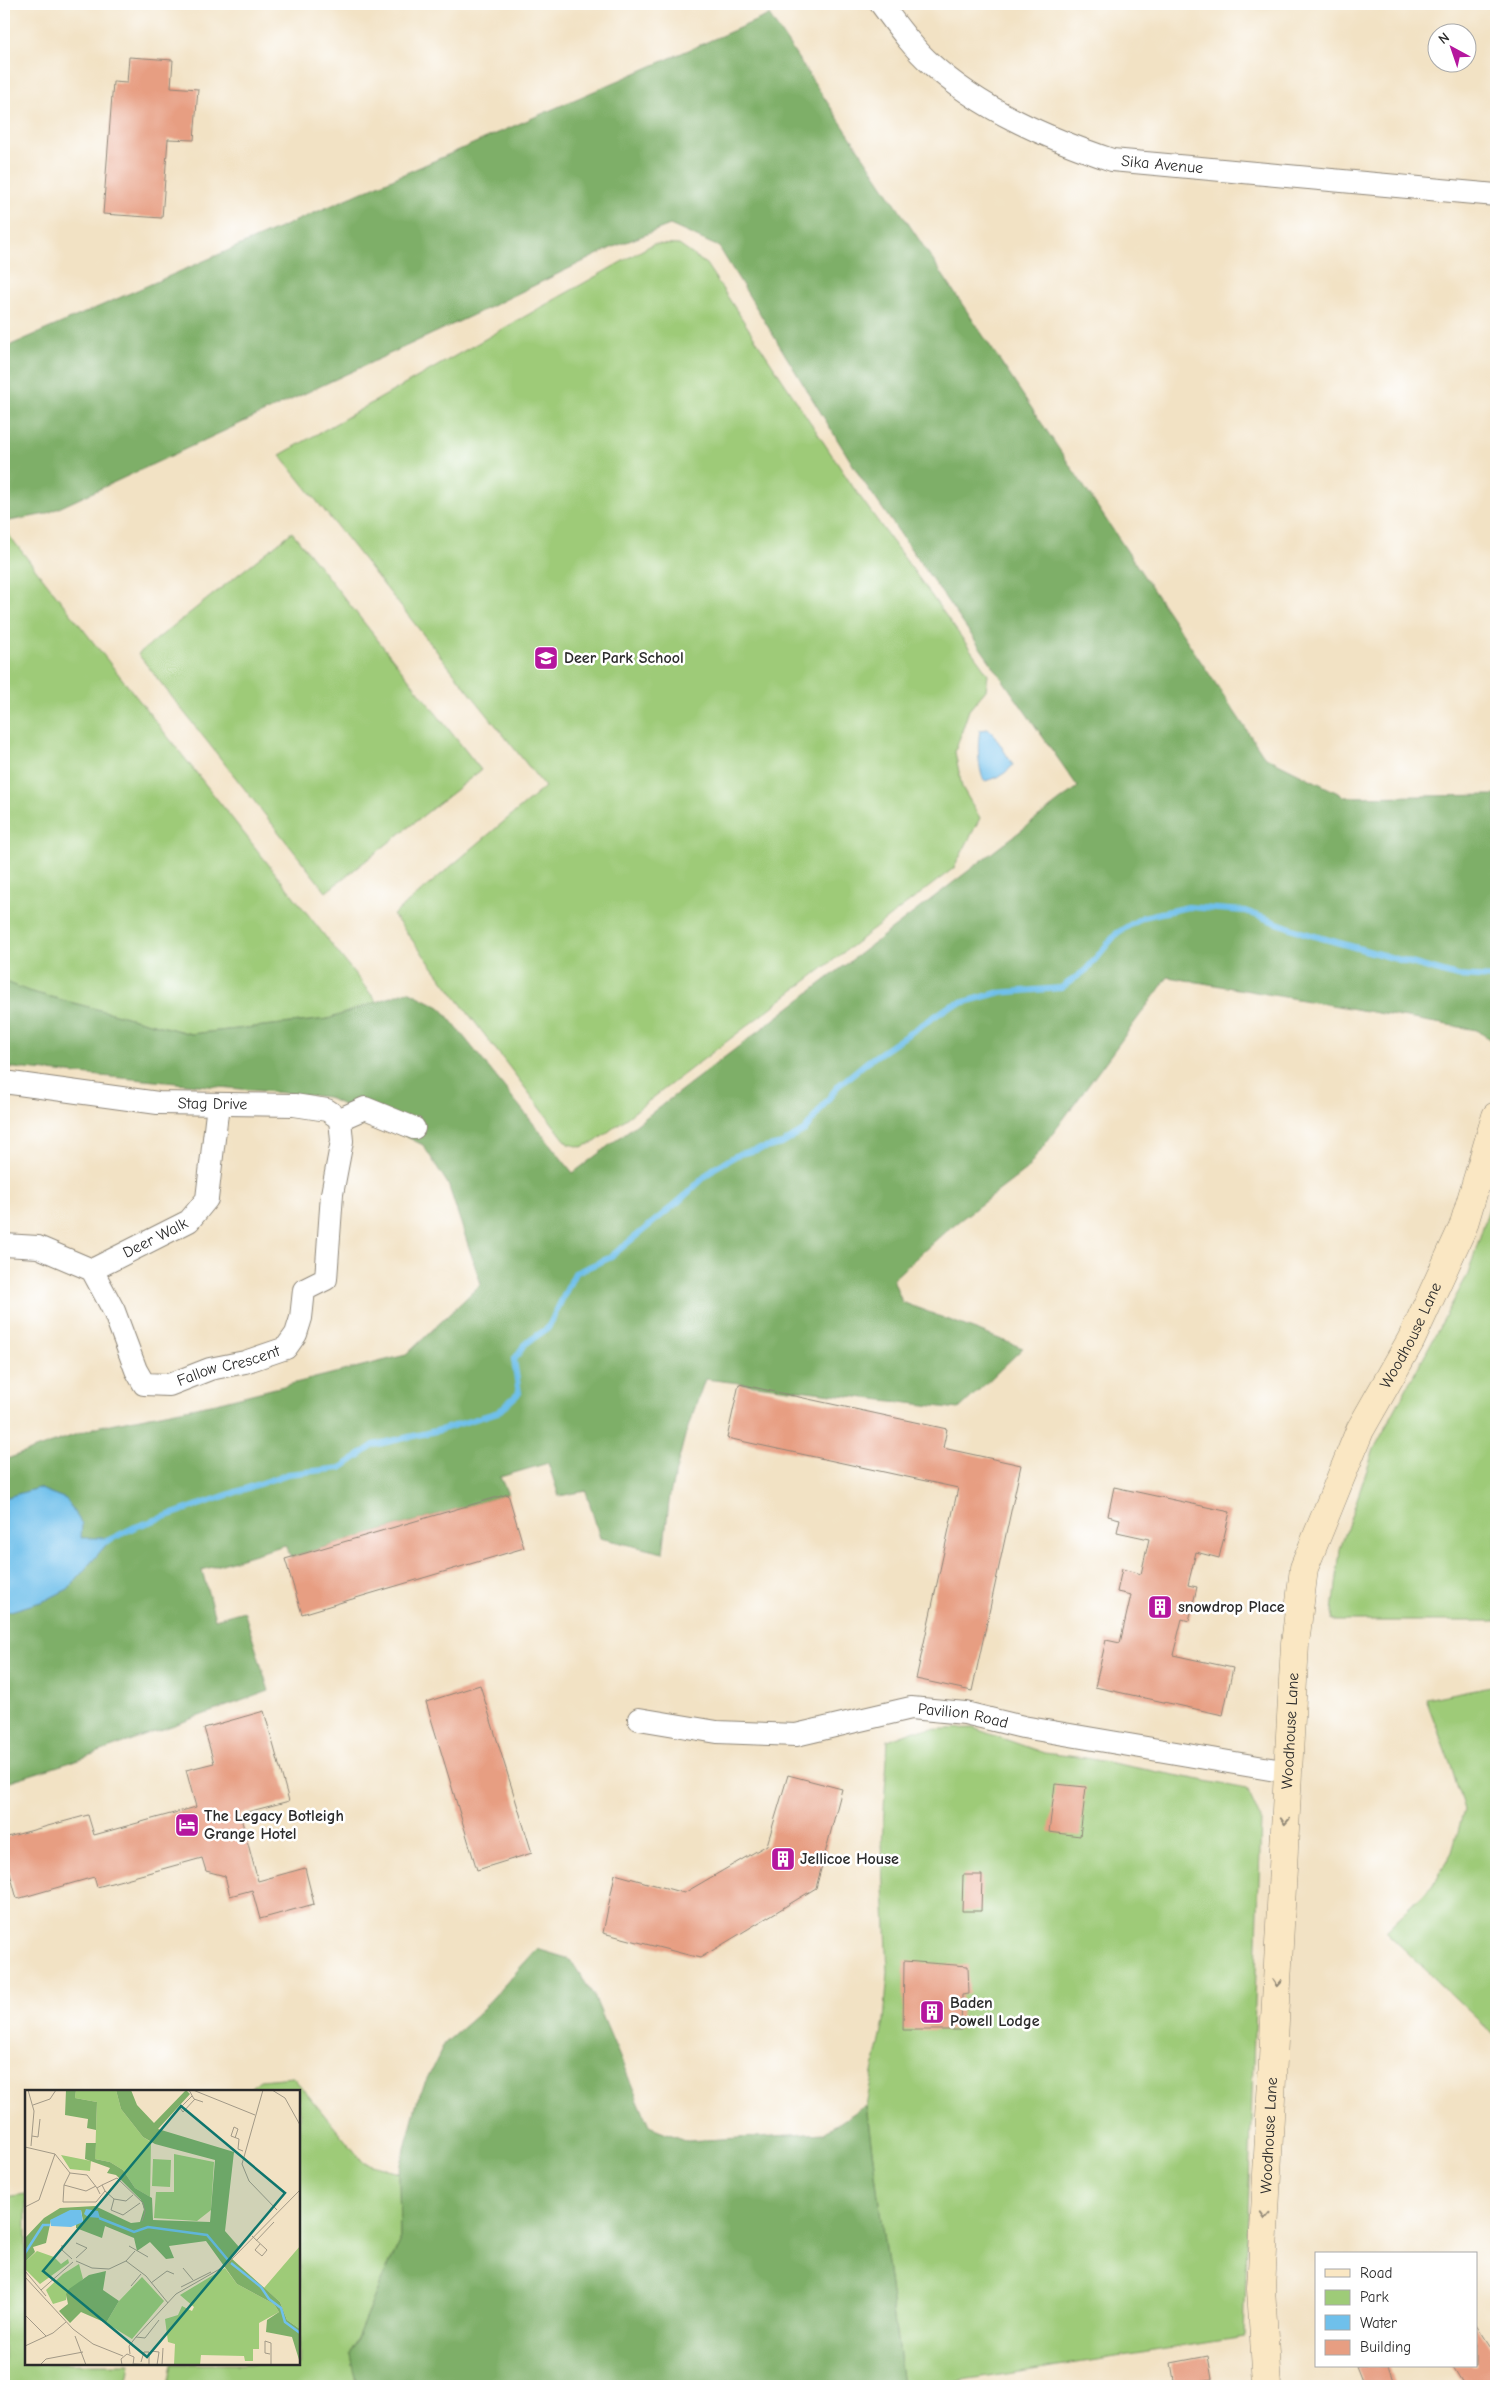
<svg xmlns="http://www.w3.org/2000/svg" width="1500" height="2390" font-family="'Comic Neue',sans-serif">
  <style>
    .green { fill: #9ecb78; stroke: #647b52 }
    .forest { fill: #7eaf68; stroke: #546d4a }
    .water { fill: #6fc0eb; stroke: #4d768b }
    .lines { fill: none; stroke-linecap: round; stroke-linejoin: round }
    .stream { stroke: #6fc0eb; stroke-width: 6 }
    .building { fill: #e79e82 }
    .street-casing { stroke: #8e8678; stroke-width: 24 }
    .secondary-casing { stroke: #8e8678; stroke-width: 29 }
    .street { stroke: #fff; stroke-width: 22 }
    .secondary { stroke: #fae7c3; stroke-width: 28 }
    .oneway { stroke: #928977 }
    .labels { text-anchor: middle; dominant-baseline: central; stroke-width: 5; stroke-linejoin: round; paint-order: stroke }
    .street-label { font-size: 16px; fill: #2b2b2b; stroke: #fff }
    .poi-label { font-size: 16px; font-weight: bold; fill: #2b2b2b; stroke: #fff; text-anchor: start }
    .inset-river { fill: none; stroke: #6fc0eb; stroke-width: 2.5 }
    .inset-road { fill: none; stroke: #a29987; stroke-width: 1 }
    .view { fill: #0f766e; fill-opacity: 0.15; stroke: #0f766e; stroke-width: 2.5 }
    .inset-edge { fill: none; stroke: #2b2b2b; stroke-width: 2.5 }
  </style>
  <rect width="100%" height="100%" fill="#fff"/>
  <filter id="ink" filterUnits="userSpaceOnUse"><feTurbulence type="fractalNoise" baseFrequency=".02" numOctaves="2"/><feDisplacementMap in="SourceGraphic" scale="10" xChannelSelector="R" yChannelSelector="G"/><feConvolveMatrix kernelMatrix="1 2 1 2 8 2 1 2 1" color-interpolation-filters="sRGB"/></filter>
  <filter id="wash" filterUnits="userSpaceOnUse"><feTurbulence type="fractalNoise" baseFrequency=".0096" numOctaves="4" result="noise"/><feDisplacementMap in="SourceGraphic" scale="20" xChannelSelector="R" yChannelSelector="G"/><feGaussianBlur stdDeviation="1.12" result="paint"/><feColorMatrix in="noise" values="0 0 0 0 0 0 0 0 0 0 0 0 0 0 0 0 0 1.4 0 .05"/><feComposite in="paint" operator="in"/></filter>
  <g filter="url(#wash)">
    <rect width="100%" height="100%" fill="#f2e2c4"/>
    <path class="green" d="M653,244L679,245L706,264L853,487L988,674L986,690L969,710L955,752L962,787L980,818L954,868L595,1142L581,1147L568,1144L393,915L545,787L280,455Z
      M4,529L377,1002L328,1019L191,1034L28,991L4,981Z
      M292,532L481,770L326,892L138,654Z
      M1496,1186V1621H1332L1340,1549L1374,1449L1468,1274Z
      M1496,1685V2037L1385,1931L1433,1885L1452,1852L1464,1810L1451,1766L1426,1699Z
      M973,1728L1044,1753L1086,1758L1247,1789L1261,1820L1244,2337L930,2386H903L866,2105L884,2021L888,1972L882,1844L888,1740L915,1730Z
      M293,2077L364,2163L399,2172L400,2242L378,2288L350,2355L357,2386H168L172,2364H299V2091H246L260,2080Z
      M26,2194V2364H130L126,2386H4V2197Z"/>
    <path class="forest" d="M769,15L1264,756L1346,797L1496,795V1044L1477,1030L1168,977L1026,1170L947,1230L893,1279L902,1302L1023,1348L959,1409L705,1379L685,1436L670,1494L663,1553L600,1538L586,1491L559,1496L548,1463L500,1477L508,1494L291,1557L285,1545L202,1570L215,1619L244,1611L269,1691L71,1762L4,1783V1460L100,1426L216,1403L406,1355L481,1284L448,1184L423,1145L327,1097L4,1067V981L28,991L191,1034L328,1019L408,991L440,1007L573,1173L1078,787L861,478L719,247L670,225L611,248L486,309L46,514L4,522V348Z
      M537,1949L570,1959L594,1996L649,2126L687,2141L824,2133L866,2105L903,2386H357L350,2355L378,2288L400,2242L399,2172L418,2098L445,2043L476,2016Z"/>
    <path class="water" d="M988,729L993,733L1013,765C1006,774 996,779 984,781C978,768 977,744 980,730Z
      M38,1488L66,1499L82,1524L81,1538H112L68,1589L44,1601L4,1613V1498Z"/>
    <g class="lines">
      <path class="stream" d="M105,1542L135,1527L288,1474L341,1468L374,1445L440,1430L498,1412L519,1393L514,1360L525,1344L548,1328L575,1273L609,1258L678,1202L713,1169L739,1154L782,1144L805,1130L838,1086L867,1062L950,1006L997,993L1061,988L1086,970L1117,933L1143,917L1188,907L1245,911L1304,933L1457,976L1496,978"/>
    </g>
    <g id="blocks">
      <path class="building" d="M129,57L173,60L171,87L198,89L194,140L168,139L162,218L103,214L113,82L127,83Z
        M739,1384L947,1429L943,1448L1021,1465L972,1691L916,1679L958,1488L727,1438Z
        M1114,1487L1230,1512L1219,1558L1196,1552L1188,1585L1197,1587L1189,1621L1182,1619L1173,1655L1233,1668L1223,1715L1095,1687L1106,1640L1120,1643L1131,1595L1117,1592L1122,1569L1141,1574L1149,1539L1117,1532L1120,1519L1108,1516Z
        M508,1494L524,1548L302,1614L285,1559Z
        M480,1685L532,1853L477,1870L426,1702Z
        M264,1711L289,1801L240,1814L258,1881L305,1868L314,1904L260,1919L252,1890L230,1896L225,1876L206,1871L202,1858L97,1887L94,1877L17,1899L4,1851V1838L88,1815L94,1835L196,1807L186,1770L214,1763L204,1728Z
        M788,1775L842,1789L816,1888L700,1958L603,1933L615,1874L684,1893L767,1845Z
        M1055,1784L1086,1787L1080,1836L1049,1832Z
        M963,1875H982L981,1911H962Z
        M904,1961L968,1966L969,1994L962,1995L961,2030H903Z
        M1476,2325L1496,2356V2386H1464L1452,2366H1476Z
        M1208,2356L1212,2379L1199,2381L1200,2386H1175L1171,2363Z
        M1356,2366H1389L1396,2386H1364Z"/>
    </g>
  </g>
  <g filter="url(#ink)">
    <use href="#blocks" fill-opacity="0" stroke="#8e8678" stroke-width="1"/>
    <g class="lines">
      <defs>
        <g id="street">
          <path id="s1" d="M881,4C896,24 911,46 930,63C980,109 1047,138 1112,160L1496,195"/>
          <path id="s2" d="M4,1082L158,1103L294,1105L327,1110L340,1119L365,1108L414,1128"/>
          <path id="s3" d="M4,1245L38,1247L92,1270L114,1311L136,1370L144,1384L169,1385L210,1369L245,1362L286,1348L296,1334L301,1318L304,1290L326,1279L332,1194L342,1141L340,1119"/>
          <path id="s4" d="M92,1270L189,1221L207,1199L218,1104"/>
          <path id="s5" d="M639,1719L717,1732L796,1735L911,1708L965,1713L1023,1727L1288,1772"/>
        </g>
        <g id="secondary">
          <path id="s6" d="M1267,2386L1261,2289L1288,1772L1295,1644L1304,1568L1360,1430L1411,1340L1463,1227L1496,1116"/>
        </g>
      </defs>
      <use href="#street" class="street-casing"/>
      <use href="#secondary" class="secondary-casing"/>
      <use href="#street" class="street"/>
      <use href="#secondary" class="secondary"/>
    </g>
    <defs><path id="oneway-chevron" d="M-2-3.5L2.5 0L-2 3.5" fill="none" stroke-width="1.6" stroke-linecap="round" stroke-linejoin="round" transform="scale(1.25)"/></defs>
    <g class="oneway">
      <use href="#oneway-chevron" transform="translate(1285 1821) rotate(93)"/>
      <use href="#oneway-chevron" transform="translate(1277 1983) rotate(93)"/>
      <use href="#oneway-chevron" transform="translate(1265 2215) rotate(93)"/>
    </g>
  </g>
  <defs>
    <symbol id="school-square" viewBox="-11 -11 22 22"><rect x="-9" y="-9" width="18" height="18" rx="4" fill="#b5179e" stroke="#fff"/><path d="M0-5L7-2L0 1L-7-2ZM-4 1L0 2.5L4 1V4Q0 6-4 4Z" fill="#fff"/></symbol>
    <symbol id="building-square" viewBox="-11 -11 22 22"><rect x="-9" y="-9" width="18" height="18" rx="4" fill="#b5179e" stroke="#fff"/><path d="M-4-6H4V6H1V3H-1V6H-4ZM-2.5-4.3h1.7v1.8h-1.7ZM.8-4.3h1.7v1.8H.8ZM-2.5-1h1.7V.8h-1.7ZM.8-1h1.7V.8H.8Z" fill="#fff"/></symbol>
    <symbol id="hotel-square" viewBox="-11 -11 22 22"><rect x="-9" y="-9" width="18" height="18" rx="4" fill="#b5179e" stroke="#fff"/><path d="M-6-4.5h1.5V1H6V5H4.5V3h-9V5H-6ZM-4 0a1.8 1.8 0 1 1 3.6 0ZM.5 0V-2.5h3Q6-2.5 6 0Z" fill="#fff"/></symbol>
  </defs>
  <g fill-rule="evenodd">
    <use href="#school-square" x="532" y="644" width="28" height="28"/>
    <use href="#building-square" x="1146" y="1593" width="28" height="28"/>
    <use href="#hotel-square" x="173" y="1811" width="28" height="28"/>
    <use href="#building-square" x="769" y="1845" width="28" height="28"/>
    <use href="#building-square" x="918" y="1998" width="28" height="28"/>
  </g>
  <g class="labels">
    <g class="street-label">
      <text stroke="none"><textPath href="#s1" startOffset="335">Sika Avenue</textPath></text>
      <text stroke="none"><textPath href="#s2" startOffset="210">Stag Drive</textPath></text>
      <text stroke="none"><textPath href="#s4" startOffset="71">Deer Walk</textPath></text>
      <text stroke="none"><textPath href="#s6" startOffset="1076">Woodhouse Lane</textPath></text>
      <text stroke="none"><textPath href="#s3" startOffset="306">Fallow Crescent</textPath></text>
      <text stroke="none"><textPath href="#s5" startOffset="329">Pavilion Road</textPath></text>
      <text stroke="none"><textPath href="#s6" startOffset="656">Woodhouse Lane</textPath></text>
      <text stroke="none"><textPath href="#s6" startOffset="251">Woodhouse Lane</textPath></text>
    </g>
    <g class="poi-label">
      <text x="564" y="658">Deer Park School</text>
      <text x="1178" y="1607">snowdrop Place</text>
      <text x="204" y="1816">The Legacy Botleigh<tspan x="204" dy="18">Grange Hotel</tspan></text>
      <text x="800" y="1859">Jellicoe House</text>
      <text x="950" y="2003">Baden<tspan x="950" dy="18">Powell Lodge</tspan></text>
    </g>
  </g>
  <g transform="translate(25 2090)">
    <rect width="275" height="275" fill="#f2e2c4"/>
    <path d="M51,0H91L96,19L118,47L126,52L125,107L110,98L98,80L85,72L70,69L72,12L50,8ZM149,64L189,72L186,120L172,131L129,128L131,102H149ZM36,65L66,71L65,81L45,79ZM128,69L146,70L145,97L127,96ZM275,156V239L262,230L255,212L239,198ZM12,161L29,167L36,174L43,169L44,173L15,194L0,179V172ZM54,174L58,189L42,204L41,210L28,214L21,200L38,184ZM200,178L212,194L249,214L254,222L234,233V259H228V271H220L219,266L176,265L175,275H149L150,254L143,252L140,229L153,225L157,216L167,221L169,217L155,205ZM117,187L139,211L107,249L81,233L94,211Z" fill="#9ecb78"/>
    <path d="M41,0H51L50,8L72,12L71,40L62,38L63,29L40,25ZM91,0H106L112,15L129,33L161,0L165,4L133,39L209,62L200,141L214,157L206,168L255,212L262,230L275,239V273L267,247L241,242L242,230L254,222L249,214L212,194L181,151L144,156L149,168L141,169L125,152L112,161L109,148L80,136L77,148L51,138V133L58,131L56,120L26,130L21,153L8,157L10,162L0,172V148L19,128L35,118L70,116L106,133L115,132L119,119L116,110L91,85L82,83L85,78L60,69L61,53H71L70,69L85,72L98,80L110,98L127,108L128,130L185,132L190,70L130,54L118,47L96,19ZM81,181L78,200L94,211L81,233L56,222L45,233L34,221L43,214L41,204L44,199L64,185Z" fill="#7eaf68"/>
    <path d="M61,119L73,121L75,128L63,127L59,124ZM45,120H56L58,132L46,137L26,136L25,130Z" fill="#6fc0eb"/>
    <path class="inset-river" d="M74,128L109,142L123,137L182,145L203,170M0,163L18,135H25M206,173L236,197L244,209L256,218L260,232L275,243"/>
    <path class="inset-road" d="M3,0L9,21L6,56M164,0L169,9L178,12M168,0L230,25M238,0L217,74L224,91L252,120M247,0L260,8L275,35M167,6L155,18L158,22L170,9M8,15L25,9L31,0M7,46L13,47L15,29M210,48L213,39L209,37L206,46L214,49L213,59L218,61M0,57L30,64L45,83M39,95L61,101L71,96M77,95L92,88L118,113L120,122L117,131M72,98L62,85L45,83L39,95L38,112H71L80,101L77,95L72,98L75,104M80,101L89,109L86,120L98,125L115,113M89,109L101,111L108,105M0,117L14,110L30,64M227,146L242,160L237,166L230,160L235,154M231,151L249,132M51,153L62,158L51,168M37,155V160L47,169M104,156L123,167M51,171L67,178L84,179L101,171L110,161M101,171L121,186L143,213M158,178L168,190M0,181L21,206M0,187L48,239L68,254L98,266M126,193L142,181L149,184M106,196L116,184M156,197L186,182M16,200L48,172M0,225L21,246M50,246L61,275M111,247L120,248L134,230M0,256L28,243L41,232M126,261L134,262L132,275M105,264L104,256L111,247L151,204L200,176L275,100M245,264L240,263V251L246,253V275M116,272L119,262H124V274M109,274L132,275M15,275L21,269L58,262M97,275L96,269L102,264L109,267L108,275M137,275L138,258"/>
    <path class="view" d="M156,16L260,103L122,267L18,181Z"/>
    <rect width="275" height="275" class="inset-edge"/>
  </g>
  <rect width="1500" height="2390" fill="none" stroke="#fff" stroke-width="20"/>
  <rect x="1315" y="2252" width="162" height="115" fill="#ffffff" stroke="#aaaaaa"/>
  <rect x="1325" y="2269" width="25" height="8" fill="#fae7c3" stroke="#aaaaaa"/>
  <text x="1360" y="2278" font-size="15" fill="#2b2b2b">Road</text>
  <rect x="1325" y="2290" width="25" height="15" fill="#9ecb78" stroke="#aaaaaa"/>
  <text x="1360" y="2302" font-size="15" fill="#2b2b2b">Park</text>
  <rect x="1325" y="2315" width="25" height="15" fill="#6fc0eb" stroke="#aaaaaa"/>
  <text x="1360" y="2328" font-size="15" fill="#2b2b2b">Water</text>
  <rect x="1325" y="2340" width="25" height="15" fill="#e79e82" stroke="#aaaaaa"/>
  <text x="1360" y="2352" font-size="15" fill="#2b2b2b">Building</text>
  <g transform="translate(1452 48) rotate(320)"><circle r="24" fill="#ffffff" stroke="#aaaaaa"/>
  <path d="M0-4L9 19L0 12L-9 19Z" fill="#b5179e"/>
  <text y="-8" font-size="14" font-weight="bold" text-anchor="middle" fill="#2b2b2b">N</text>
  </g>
</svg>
